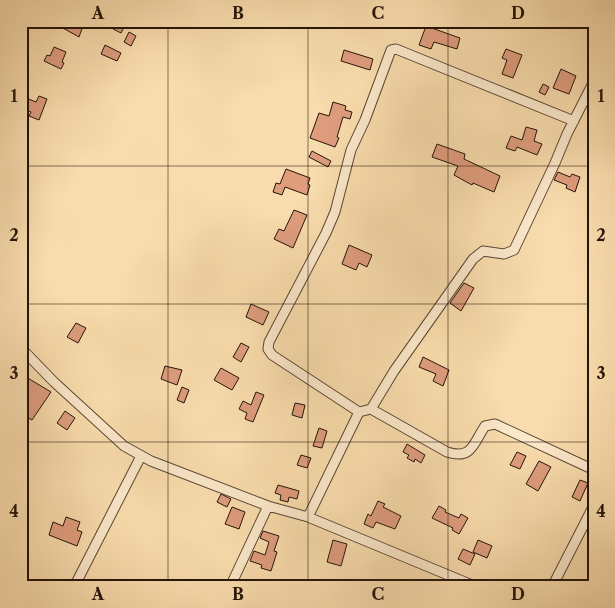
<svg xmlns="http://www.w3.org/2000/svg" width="615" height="608" font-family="'Libre Caslon Text',serif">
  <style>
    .building { fill: #df9d7e; stroke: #24140a }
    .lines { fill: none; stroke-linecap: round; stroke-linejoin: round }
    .street-casing { stroke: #594633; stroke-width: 11 }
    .street { stroke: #fbe8ca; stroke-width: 9 }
    .grid { fill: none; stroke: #24140a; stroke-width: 1; stroke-opacity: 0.55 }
    .neatline { fill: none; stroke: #24140a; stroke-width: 2 }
    .grid-label { font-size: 16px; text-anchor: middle; font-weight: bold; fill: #24140a }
  </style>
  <rect width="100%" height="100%" fill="#f9dcad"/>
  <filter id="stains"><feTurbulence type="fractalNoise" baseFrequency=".004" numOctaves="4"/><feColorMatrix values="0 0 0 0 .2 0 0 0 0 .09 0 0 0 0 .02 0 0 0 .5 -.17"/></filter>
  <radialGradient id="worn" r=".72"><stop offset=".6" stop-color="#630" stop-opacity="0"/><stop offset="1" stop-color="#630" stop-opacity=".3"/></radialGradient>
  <path class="building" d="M64,21H73L83,26L79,37L61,27Z
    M117,21H127L121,33L113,29Z
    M426,26L460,38L457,49L434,42L431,49L419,45Z
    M129,32L136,36L131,46L124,42Z
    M105,45L121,53L117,61L101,54Z
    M54,47L66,52L62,62L64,63L61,69L44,61L47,55L50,56Z
    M506,49L522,55L513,78L502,74L507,60L502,58Z
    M344,50L373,59L370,70L341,61Z
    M561,69L576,76L569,94L553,88Z
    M543,84L549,87L545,95L539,92Z
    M39,96L47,99L39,120L29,116L31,112L21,108L26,98L36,102Z
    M333,102L346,106L345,110L352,112L350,119L343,117L337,137L339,138L335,147L310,138L319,113L329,116Z
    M526,127L537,130L534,141L542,144L537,155L517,147L515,151L506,148L511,136L522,140Z
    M437,144L465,154L464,159L500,176L494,192L473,183L472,185L454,175L458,166L432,157Z
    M312,151L331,161L328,167L309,157Z
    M286,169L310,178L308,184L310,185L307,195L285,187L282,195L273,192L276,183L280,184Z
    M558,172L570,177L572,174L580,177L575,192L566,188L567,185L554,180Z
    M294,210L307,215L293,248L274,239L279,229L284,231Z
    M349,245L372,255L367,267L359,263L356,270L342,264Z
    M464,283L474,288L461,311L450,303Z
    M251,304L269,312L263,325L246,317Z
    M76,323L86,328L78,343L67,337Z
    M241,343L249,347L241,362L233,357Z
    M423,357L449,370L443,386L433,381L436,374L419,367Z
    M165,366L182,370L177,385L161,379Z
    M221,368L239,378L232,390L214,380Z
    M21,374L51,392L32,420L21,414Z
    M182,387L189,390L184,403L177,400Z
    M256,392L264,395L253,422L245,419L247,413L239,409L243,401L251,405Z
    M295,403L305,405L302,418L292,415Z
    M65,411L75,418L67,430L57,423Z
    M319,428L327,431L322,448L313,446Z
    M407,444L425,455L421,463L415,459L414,462L407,458L409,455L403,452Z
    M517,452L526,456L520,469L510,465Z
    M301,455L311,458L307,468L297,465Z
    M539,461L551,467L538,491L526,484Z
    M580,480L588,483L580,501L572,497Z
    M278,485L299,491L297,499L289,497L288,502L280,500L281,495L275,493Z
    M221,494L231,499L227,507L217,502Z
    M378,501L385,504L383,507L401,516L395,529L376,522L373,528L364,524L368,514L371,516Z
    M439,506L446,510L445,512L459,518L461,514L468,518L459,534L452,530L453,528L432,518Z
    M232,507L245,512L239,529L225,524Z
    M66,517L80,522L77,530L82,532L77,546L49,535L53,522L63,526Z
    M263,531L279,536L274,551L277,552L271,571L261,568L262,565L250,561L254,551L265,555L269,542L260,538Z
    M333,540L347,544L341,566L327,562Z
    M478,540L492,546L487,558L473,552Z
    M463,549L475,554L470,565L458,559Z"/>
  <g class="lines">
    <defs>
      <path id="street" d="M21,348L54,382L124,446L151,461L268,506
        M371,409L447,452C472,460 473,444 485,426L495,424L594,470
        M359,412L272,355L268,349L269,342L326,233L335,212L351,150L365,120L391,50L396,49L574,121
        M308,517L477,587
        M74,587L141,456
        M230,587L268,506L308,517L359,412L371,409L394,371L473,259L483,251L504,254L514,250L555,163L567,134L594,81
        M552,587L594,505"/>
    </defs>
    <use href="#street" class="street-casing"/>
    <use href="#street" class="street"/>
  </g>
  <path class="grid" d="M168,21V587M308,21V587M448,21V587M21,166H594M21,304H594M21,442H594"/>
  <rect width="615" height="608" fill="none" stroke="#f9dcad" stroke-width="55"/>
  <rect x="28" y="28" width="560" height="552" class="neatline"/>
  <g class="grid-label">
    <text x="98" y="19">A</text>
    <text x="238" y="19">B</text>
    <text x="378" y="19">C</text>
    <text x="518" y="19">D</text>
    <text x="14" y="102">1</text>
    <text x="601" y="102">1</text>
    <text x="14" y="241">2</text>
    <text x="601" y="241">2</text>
    <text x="14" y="379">3</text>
    <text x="601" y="379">3</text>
    <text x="14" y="517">4</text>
    <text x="601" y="517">4</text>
    <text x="98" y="600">A</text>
    <text x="238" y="600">B</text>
    <text x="378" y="600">C</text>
    <text x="518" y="600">D</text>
  </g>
  <rect width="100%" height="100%" filter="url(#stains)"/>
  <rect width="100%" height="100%" fill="url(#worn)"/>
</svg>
